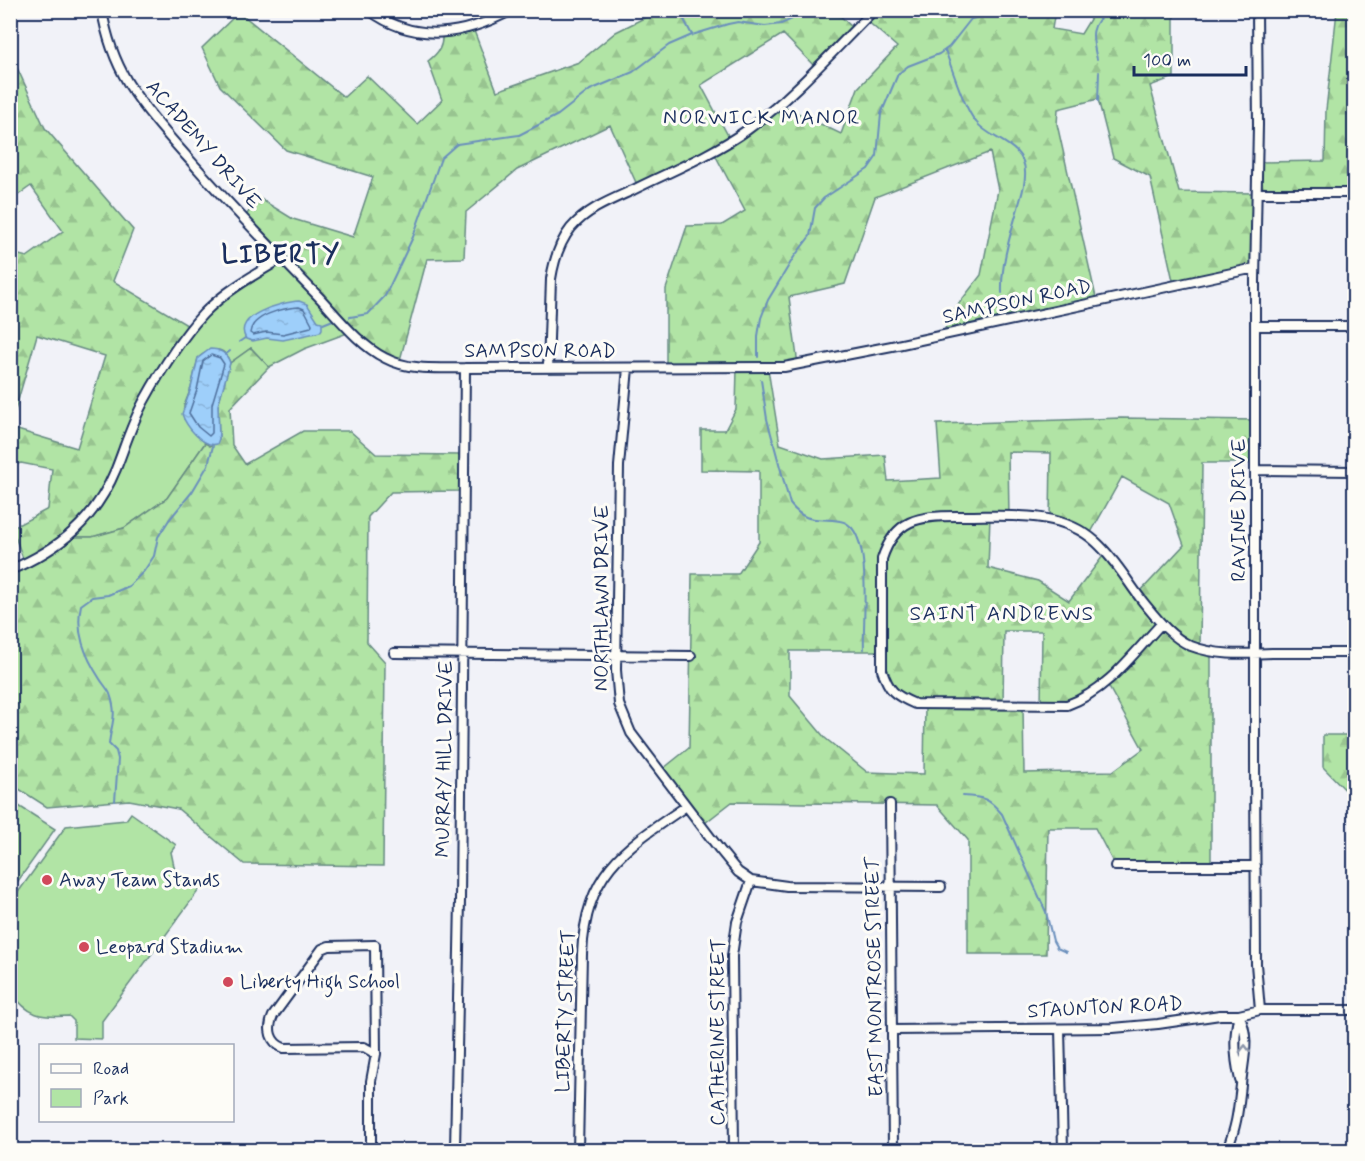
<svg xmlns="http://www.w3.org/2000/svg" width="1365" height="1161" font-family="Mynerve,sans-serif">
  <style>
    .green { fill: #b1e4a5; stroke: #668a82; stroke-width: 1.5 }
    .forest { fill: url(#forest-firs); stroke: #668a82; stroke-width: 1.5; fill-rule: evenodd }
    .water { fill: url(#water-ripples); stroke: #6a8fbc; stroke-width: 1.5 }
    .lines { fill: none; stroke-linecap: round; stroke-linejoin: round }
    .shore { stroke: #4f6f9c; stroke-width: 1.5 }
    .stream { stroke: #6a8fbc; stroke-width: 2 }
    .minor-casing { stroke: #1b2f5e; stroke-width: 12 }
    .minor { stroke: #fdfcf7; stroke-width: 8 }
    .oneway { stroke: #8c96aa }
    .poi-dot { fill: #d1495b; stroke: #fdfcf7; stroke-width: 2 }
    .labels { text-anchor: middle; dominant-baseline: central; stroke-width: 6; stroke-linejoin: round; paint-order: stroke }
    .street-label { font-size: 20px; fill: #1b2f5e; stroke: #fdfcf7 }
    .poi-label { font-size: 20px; fill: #1b2f5e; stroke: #fdfcf7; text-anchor: start }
    .neighbourhood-label { font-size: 21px; letter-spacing: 1.5px; fill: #1b2f5e; stroke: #fdfcf7 }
    .district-label { font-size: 26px; font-weight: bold; letter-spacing: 1.5px; fill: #1b2f5e; stroke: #fdfcf7 }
  </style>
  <defs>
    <pattern id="forest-firs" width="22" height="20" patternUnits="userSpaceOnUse" patternTransform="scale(1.5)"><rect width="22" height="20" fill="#b1e4a5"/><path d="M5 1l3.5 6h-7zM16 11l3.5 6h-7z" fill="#98c490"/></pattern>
    <pattern id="water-ripples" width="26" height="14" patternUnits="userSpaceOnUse" patternTransform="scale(1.5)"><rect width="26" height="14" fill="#9ecffa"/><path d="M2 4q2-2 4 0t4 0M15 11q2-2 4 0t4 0" fill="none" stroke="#88b2d9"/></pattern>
  </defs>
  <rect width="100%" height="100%" fill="#f1f2f8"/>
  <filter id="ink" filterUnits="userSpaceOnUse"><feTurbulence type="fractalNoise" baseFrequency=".0167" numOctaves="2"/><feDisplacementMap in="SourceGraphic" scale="12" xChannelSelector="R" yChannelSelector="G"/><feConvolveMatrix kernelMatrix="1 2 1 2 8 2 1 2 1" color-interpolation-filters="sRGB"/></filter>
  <g filter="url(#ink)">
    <path class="green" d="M279,258L353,331L304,349L269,367L251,348L230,363C224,344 211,348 198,358L191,388L184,406V419L205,443L167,498L124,528L92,537H69L143,403L204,314Z
      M11,801L55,829L11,891Z
      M131,813L176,845L171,852L175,871L199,890L102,1021V1039L74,1038V1021L69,1016C41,1018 28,1016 11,992V902L66,826L126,820Z"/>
    <path class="forest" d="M658,11H835L854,29L816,68L783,34L701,85L731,141L779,104L841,134L858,88L897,47L865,19L874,11H1055L1052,29L1081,34L1095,11H1174V77L1150,86L1179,192L1256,193L1257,162L1325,161L1326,110L1337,11H1354V193H1257L1255,268L1174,285L1150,177L1113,158L1098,99L1058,109L1057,124L1097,302L942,335L954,310L981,275L998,190L990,152L875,197L845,284L789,297L798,365L768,369L780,444L823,459L885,455L888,481L941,478L937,424L1121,418L1256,420V463H1202L1200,649L1211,651V866H1115L1095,828H1048L1046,954H968V840L937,805L732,802L701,826L659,772L689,748L692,574H738L759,542V471L701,470V430H725L736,409L737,368H666V289L687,226L722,225L745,211L713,151L638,187L610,125L517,170L466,212L464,258L427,259L399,364L373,351L244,218L259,198L293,219L353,237L373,177L286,150L220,86L202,48L239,12L344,97L367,76L417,124L442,100L428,61C439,53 443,46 442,33L473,28L497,91L579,62L616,32ZM1008,452L1051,453L1050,519L1089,536L1122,477L1169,503L1184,545L1137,595L1106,552L1069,601L1038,581L988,568L990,517H1009ZM1004,631H1042L1041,706L1083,700L1106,682L1143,749L1113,771L1024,773L1023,706L1003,705ZM790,651H881L887,687L925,705L924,774L867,772L825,738L790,696Z
      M10,44L13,59L45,128L133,230L113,281L192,328L143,403L115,472L87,518L25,564L12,528L48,509L52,469L21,463L11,466V428L77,448L105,356L37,335L11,424V253L27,257L63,231L31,186L11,200Z
      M251,348L269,367L230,408L232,445L245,464L303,431H350L376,454L460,455L459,491L391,492L368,517L367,642L385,662L383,866L244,864L178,809L129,800L47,807L16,787L11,794V575L40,560L74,537H92L124,528L167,498L205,443L210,446L219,439L218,405L230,363Z
      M1323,735H1354V799L1323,767Z"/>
    <path class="water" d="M299,301L307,304L318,321L322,322V329L320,332L283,340L267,338L253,341L246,339C231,315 283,302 299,301Z
      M210,349C220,349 227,353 230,363L218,405L219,439L217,444C203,448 186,426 182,414L191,388L198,358Z"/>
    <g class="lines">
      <path class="shore" d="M299,307L304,309L312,324L311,327L283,334L266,332L253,335L250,333C252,315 283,308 299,307Z
        M211,355L220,358L224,364L212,404V433L209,436L198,427L189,413L197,390L203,361Z"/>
      <path class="stream" d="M679,10L692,35
        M945,50C952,68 964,108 976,122C990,140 1025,144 1025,172C1026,184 1021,196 1018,208C1010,236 1001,263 1002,293
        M1097,59C1091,36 1089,24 1110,10
        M1098,101L1099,72
        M350,317L368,314L385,296L413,237L441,158L457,144L519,135L558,115L590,90L633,72L669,45L692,35L728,24L738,22L765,26L781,24L792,19L798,10
        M323,324L333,320
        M239,342L245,338
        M225,355L230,351
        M758,357V336L761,318L768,300L794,257L810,236L815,208L824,198L868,169L877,156L881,114L898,74L908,66L939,54L949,47L971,19L992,14L995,10
        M761,380L767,419L790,504C807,525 817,517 840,521C875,526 862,621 864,649
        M963,796C983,797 989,798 1002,814L1046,912L1053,941L1057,948L1066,952
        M115,801L118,759L116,751L109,744C111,724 118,716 110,694C108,689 103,684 100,679C85,656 75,632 81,605L92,597L108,595L129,586L144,571L154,556L158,537L169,520L192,492L208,465L213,446"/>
      <defs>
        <path id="minor" d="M102,10C106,35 115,61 128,83C147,113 173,141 197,168C236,212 277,254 318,296C338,317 359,345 385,358C409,371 439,368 465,368L784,367L897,345L1255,268
          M369,10C416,45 465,35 512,10
          M1257,10L1258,125L1255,281V760L1256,964L1260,1010
          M1257,193H1354
          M1256,326H1354
          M548,368L551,279C554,260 559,243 571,228C587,209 611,200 633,190C671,171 712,155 747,130C792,98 834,50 874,10
          M628,368L619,466L616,670L619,704L631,733L720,850L738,872L751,881L787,886L941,887
          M1256,470L1354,471
          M10,570C60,549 95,520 116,469C125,446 132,423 144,401C160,372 180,339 203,314C225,291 254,275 281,259
          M1161,624C1133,654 1107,691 1067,705L915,704C894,695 889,691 882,670V559C895,519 918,516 957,516C1004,517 1059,508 1096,542C1116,560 1128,583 1144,603C1158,620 1171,637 1191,646C1217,656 1245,654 1272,653C1300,653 1327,653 1354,653
          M394,653L691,656
          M890,804L893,1150
          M1115,866H1256
          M1239,1015C1233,1036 1235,1059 1240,1080
          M1060,1029L1063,1150
          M892,1030L1113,1028L1158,1024L1220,1015H1239L1260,1010H1354
          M371,1150V1081L376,1054L375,945L329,946L322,949L273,1016C267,1029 270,1043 284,1048L364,1047L376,1054
          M455,1150L460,900L465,368
          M578,1150L582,954C586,872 623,849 685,807
          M734,1150L732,956L737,922L751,881
          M1227,1150C1237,1125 1238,1111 1241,1085C1243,1060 1251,1039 1239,1015"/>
      </defs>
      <use href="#minor" class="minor-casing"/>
      <use href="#minor" class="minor"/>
    </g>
    <defs><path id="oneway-chevron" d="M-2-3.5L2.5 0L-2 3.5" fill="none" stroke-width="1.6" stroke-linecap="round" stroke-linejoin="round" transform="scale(1.5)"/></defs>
    <use class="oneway" href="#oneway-chevron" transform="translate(1245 1049) rotate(-89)"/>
  </g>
  <g class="poi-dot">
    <circle cx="47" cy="880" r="6"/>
    <circle cx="84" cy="947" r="6"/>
    <circle cx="228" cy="982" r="6"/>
  </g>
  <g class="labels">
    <g class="street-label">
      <text transform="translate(203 145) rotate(49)">ACADEMY DRIVE</text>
      <text transform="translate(1017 302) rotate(-12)">SAMPSON ROAD</text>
      <text x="540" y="351">SAMPSON ROAD</text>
      <text transform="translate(1239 510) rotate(-90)">RAVINE DRIVE</text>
      <text transform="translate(602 598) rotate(-90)">NORTHLAWN DRIVE</text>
      <text transform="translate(445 759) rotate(-89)">MURRAY HILL DRIVE</text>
      <text transform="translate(875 977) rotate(-91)">EAST MONTROSE STREET</text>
      <text transform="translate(1105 1008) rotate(-3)">STAUNTON ROAD</text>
      <text transform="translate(566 1011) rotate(-88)">LIBERTY STREET</text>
      <text transform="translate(718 1032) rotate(-90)">CATHERINE STREET</text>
    </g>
    <g class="poi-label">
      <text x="59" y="880">Away Team Stands</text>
      <text x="96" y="947">Leopard Stadium</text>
      <text x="240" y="982">Liberty High School</text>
    </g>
    <g class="neighbourhood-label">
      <text x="762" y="118">NORWICK MANOR</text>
      <text x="1002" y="614">SAINT ANDREWS</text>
    </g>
    <g class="district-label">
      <text x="281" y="256">LIBERTY</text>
    </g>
  </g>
  <rect width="1365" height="1161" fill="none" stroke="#fdfcf7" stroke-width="36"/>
  <rect x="18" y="18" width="1329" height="1125" fill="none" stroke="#1b2f5e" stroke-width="2" filter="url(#ink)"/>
  <rect x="39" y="1044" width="195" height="78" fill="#fdfcf7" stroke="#a3aaba" stroke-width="1.5"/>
  <rect x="51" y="1064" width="30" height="9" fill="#fdfcf7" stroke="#a3aaba" stroke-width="1.5"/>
  <text x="93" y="1074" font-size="18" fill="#1b2f5e">Road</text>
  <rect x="51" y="1089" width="30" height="18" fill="#b1e4a5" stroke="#a3aaba" stroke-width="1.5"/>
  <text x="93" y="1104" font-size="18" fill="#1b2f5e">Park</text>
  <path d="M1134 66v9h112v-9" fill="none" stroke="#1b2f5e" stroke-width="3"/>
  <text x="1143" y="66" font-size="18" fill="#1b2f5e" stroke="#fdfcf7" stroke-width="4.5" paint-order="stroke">100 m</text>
</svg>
